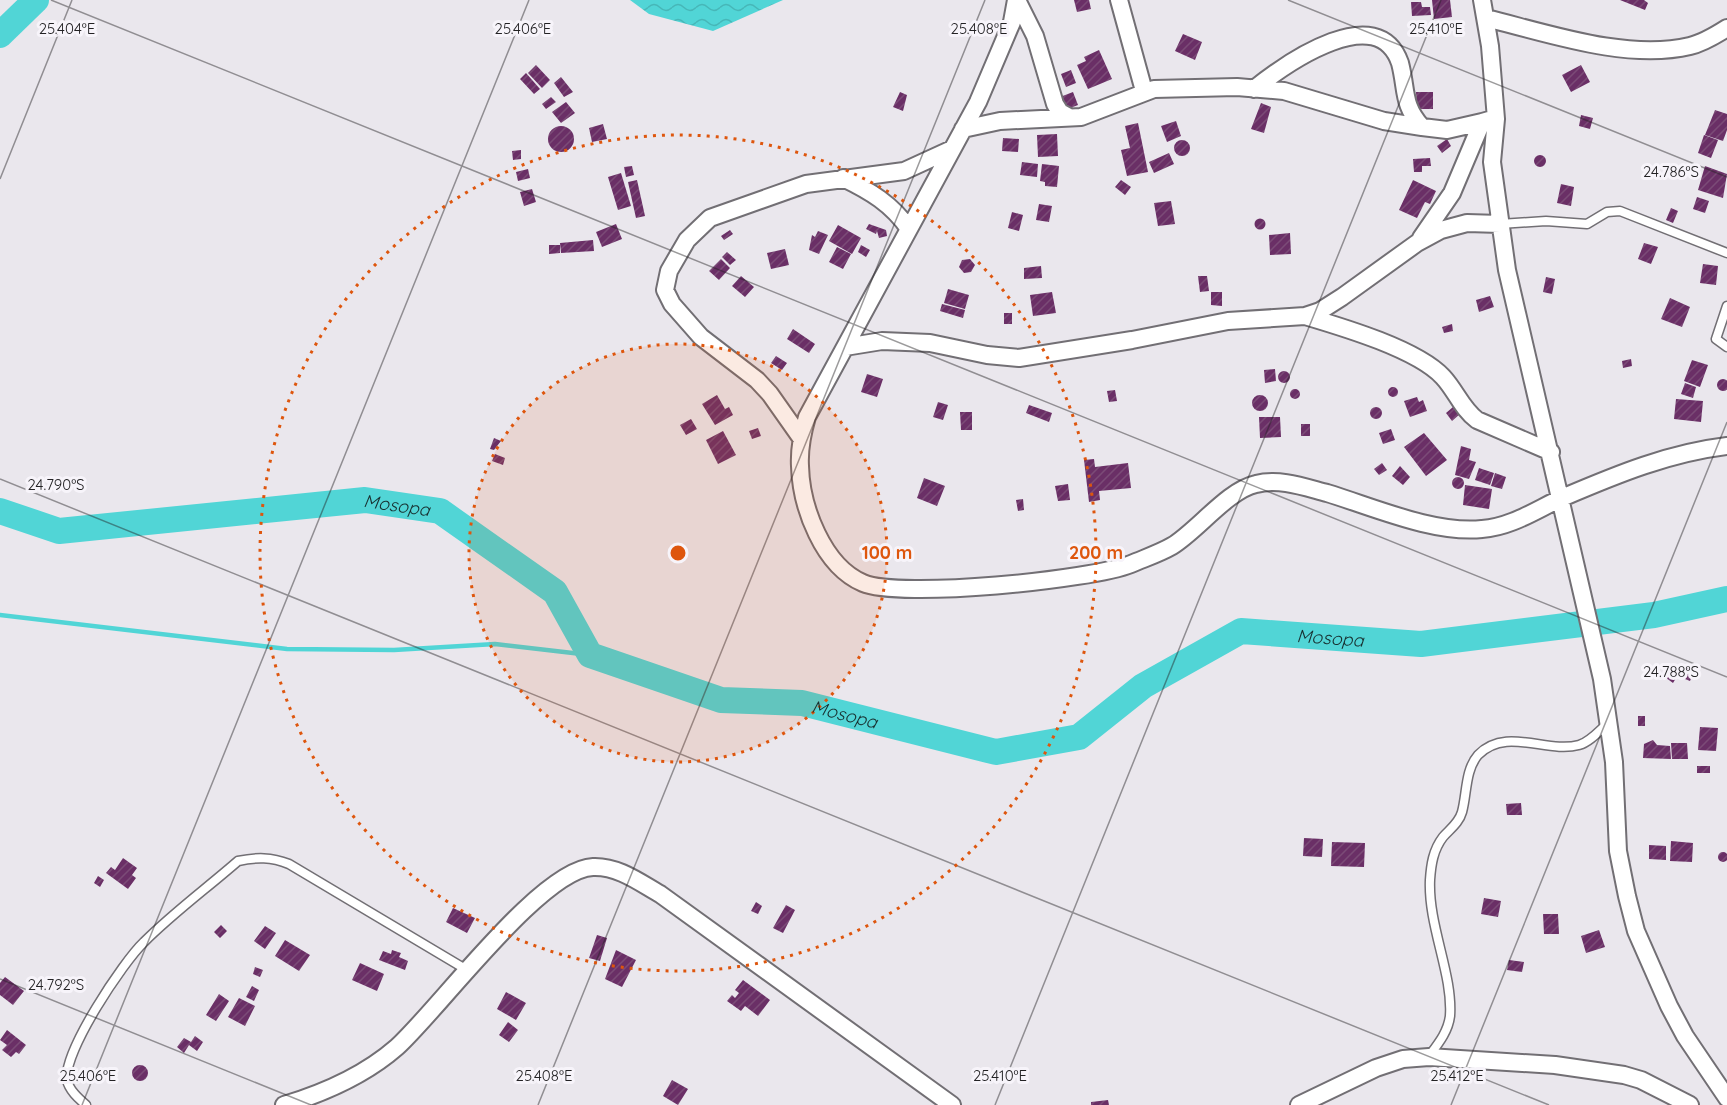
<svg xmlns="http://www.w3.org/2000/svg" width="1727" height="1105" font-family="Quicksand,sans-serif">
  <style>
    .water { fill: url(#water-waves) }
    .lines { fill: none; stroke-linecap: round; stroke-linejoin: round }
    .stream { stroke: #51d5d6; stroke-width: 4.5 }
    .river { stroke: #51d5d6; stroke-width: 26 }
    .building { fill: url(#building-hatch) }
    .lane-casing { stroke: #726f74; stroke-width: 11 }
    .street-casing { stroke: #726f74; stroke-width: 20 }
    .lane { stroke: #fff; stroke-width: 8 }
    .street { stroke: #fff; stroke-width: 16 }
    .ticks { fill: none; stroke: #232224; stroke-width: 1.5; stroke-opacity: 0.45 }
    .ring { fill: none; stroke: #de560d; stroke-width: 3; stroke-dasharray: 3 6 }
    .labels { text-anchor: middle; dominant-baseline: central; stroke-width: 6; stroke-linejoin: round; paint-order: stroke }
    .water-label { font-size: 18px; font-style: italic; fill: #182f2f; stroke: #f7f4fa }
    .ticks-label { font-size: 15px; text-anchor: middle; fill: #232224; stroke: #f7f4fa; stroke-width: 6; stroke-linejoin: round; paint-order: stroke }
    .centre { fill: #de560d; stroke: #f7f4fa; stroke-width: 3 }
    .ring-label { font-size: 18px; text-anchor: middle; font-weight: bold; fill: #de560d; stroke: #f7f4fa; stroke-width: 6; stroke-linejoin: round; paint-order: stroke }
  </style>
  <defs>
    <pattern id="water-waves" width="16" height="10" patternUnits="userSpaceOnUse" patternTransform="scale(1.5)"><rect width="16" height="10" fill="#51d5d6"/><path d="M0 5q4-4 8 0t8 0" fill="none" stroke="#46b7b8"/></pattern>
    <pattern id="building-hatch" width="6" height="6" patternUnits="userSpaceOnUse" patternTransform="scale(1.5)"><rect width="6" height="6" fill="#6a2f66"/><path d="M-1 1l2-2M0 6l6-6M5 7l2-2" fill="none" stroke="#7b4b77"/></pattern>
  </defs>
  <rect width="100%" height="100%" fill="#eae7ed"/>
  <path class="water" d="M630,0H783L713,31L649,14Z"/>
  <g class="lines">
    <path class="stream" d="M0,615L287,649L394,650L495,644L590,655"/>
    <g class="river">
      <path d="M0,35L36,0"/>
      <path id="s1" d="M0,511L59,531L365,500L440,511L555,592L590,655L721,700L802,703L996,752L1079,737L1143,686L1241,631L1421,644L1654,615L1727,599"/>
    </g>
  </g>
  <path class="building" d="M1074,0H1089L1091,9L1077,12Z
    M1432,0H1450L1452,17L1434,19Z
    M1620,0H1644L1648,3L1645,10Z
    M1411,2H1421L1422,7H1430L1431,15L1412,16Z
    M1183,34L1202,42L1195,60L1175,51Z
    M1099,50L1112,79L1088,89L1077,65L1086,61L1084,57Z
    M536,65L550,80L542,88L528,73Z
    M1581,65L1590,82L1571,92L1562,75Z
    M1071,70L1076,83L1066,87L1061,74Z
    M526,73L540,89L534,94L520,79Z
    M561,77L573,92L564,97L554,83Z
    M900,92L907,95L903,111L893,107Z
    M1073,92L1078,105L1065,110L1060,97Z
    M1416,92H1433V109H1417Z
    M551,97L556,102L546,109L542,104Z
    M566,102L575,113L561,123L552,112Z
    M1261,103L1271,107L1264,133L1251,129Z
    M1715,110L1727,114V130L1723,141L1705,135Z
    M1581,115L1593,118L1590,129L1579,126Z
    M1176,121L1181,136L1167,142L1161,126Z
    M1138,123L1148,172L1127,176L1121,150L1130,148L1125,126Z
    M603,124L607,139L592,142L589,128Z
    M548 139a13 13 0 1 1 26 0a13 13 0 1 1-26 0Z
    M1057,134L1058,156L1038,157L1037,135Z
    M1704,135L1718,140L1711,158L1698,153Z
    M1003,138L1019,139L1018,152L1002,151Z
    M1447,139L1451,146L1442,153L1437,146Z
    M1174 148a8 8 0 1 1 16 0a8 8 0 1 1-16 0Z
    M521,150V159L513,160L512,151Z
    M1169,153L1174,164L1154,173L1149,162Z
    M1534 161a6 6 0 1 1 12 0a6 6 0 1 1-12 0Z
    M1430,158L1431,166H1422V172H1414L1413,159Z
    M1022,162L1038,164L1037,177L1020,175Z
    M1042,164L1059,166L1057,187L1045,186V182L1040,181Z
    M632,166L634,175L626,177L624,167Z
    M1705,166L1727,174L1723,198L1698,190Z
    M528,169L530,178L518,181L516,172Z
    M621,173L631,206L618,210L608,177Z
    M637,180L645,216L636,218L628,182Z
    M1121,180L1131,187L1125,195L1115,187Z
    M1413,180L1436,191L1430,204L1425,202L1417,218L1399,210Z
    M1561,184L1574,187L1571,206L1557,203Z
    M532,189L536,202L524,206L520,192Z
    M1697,197L1709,201L1705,213L1693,209Z
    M1171,201L1175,224L1158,226L1154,203Z
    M1039,204L1052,206L1049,222L1036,220Z
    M1671,208L1678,211L1673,223L1666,220Z
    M1012,212L1023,215L1019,231L1008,228Z
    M1254.5 224a5.5 5.5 0 1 1 11 0a5.5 5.5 0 1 1-11 0Z
    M616,224L622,239L602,247L596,232Z
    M869,224L886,230L887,236L879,238L877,231L876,234L866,229Z
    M838,225L861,238L852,254L829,241Z
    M730,230L733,234L724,240L721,236Z
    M818,231L828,235L819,254L809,250L812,235L815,237Z
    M1290,233L1291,254L1270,255L1269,235Z
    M593,240L594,251L561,253L560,243Z
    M1644,243L1658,247L1651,264L1638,259Z
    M549,245H560V253L549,254Z
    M861,245L870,250L866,257L858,252Z
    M837,247L851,254L843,269L829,262Z
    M785,249L789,265L771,269L767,253Z
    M727,252L736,260L730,265L722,257Z
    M721,259L730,268L719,280L709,271Z
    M970,259L975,265L971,272L964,273L959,267L962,260Z
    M1703,264L1718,266L1716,285L1700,283Z
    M1041,266L1042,278L1024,279V268Z
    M741,276L754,287L745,297L732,286Z
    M1198,276H1207L1209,291L1200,292Z
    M1546,277L1555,279L1552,294L1543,292Z
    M948,289L969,295L965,309L944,303Z
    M1052,292L1056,313L1033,316L1030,295Z
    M1211,292H1222V306L1211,305Z
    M1490,296L1494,307L1479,312L1476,300Z
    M1670,298L1690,307L1682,327L1661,319Z
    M942,304L965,310L963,318L940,311Z
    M1004,313H1012V324H1004Z
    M1452,324L1453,331L1444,333L1442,327Z
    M793,329L815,344L809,353L787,339Z
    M776,356L787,363L782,370L771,363Z
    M1631,359L1632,366L1623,368L1622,361Z
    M1692,360L1708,365L1700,387L1684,381Z
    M1275,369L1276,381L1265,383L1264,370Z
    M1278 377a6 6 0 1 1 12 0a6 6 0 1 1-12 0Z
    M867,374L883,379L877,397L861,392Z
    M1717 385a6 6 0 1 1 12 0a6 6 0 1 1-12 0Z
    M1685,383L1696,387L1693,398L1681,394Z
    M1388 392a5 5 0 1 1 10 0a5 5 0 1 1-10 0Z
    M1290 394a5 5 0 1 1 10 0a5 5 0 1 1-10 0Z
    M1115,390L1117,401L1109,402L1107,391Z
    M717,395L725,409L729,407L733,415L715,425L702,404Z
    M1252 403a8 8 0 1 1 16 0a8 8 0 1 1-16 0Z
    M1417,397L1419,402L1423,400L1427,411L1410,417L1404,401Z
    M1676,399L1703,401L1701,422L1674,419Z
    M938,402L948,405L943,420L933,417Z
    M1029,405L1052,413L1049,422L1026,413Z
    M1370 413a6 6 0 1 1 12 0a6 6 0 1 1-12 0Z
    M1453,407L1460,414L1452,421L1446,413Z
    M960,412H972V430H961Z
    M1259,417H1280L1281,437L1260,438Z
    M691,419L697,429L686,435L680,425Z
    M1301,424H1310V436H1301Z
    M758,428L761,436L752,439L749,431Z
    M1391,429L1395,440L1383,444L1379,433Z
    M723,431L736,455L718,464L706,440Z
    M1424,433L1447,460L1426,476L1404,447Z
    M494,438L501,441L494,450L490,449Z
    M1461,446L1471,449L1469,460L1476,462L1469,479L1455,475Z
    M495,454L505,458L503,465L492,461Z
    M1094,459L1095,467L1128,463L1131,488L1099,491L1100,500L1089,502L1084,460Z
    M1382,463L1387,470L1379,475L1374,469Z
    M1400,466L1410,477L1403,485L1392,476Z
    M1479,468L1494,473L1490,485L1475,480Z
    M1495,473L1506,477L1502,489L1491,486Z
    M1452 483a6 6 0 1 1 12 0a6 6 0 1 1-12 0Z
    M924,478L945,486L937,506L917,498Z
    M1068,484L1070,500L1058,501L1055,486Z
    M1465,485L1492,489L1489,509L1463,505Z
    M1023,499L1024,510L1018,511L1016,500Z
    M1684,667L1694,671L1690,681L1680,677Z
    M1669,668H1682L1673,683L1662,675Z
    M1638,716H1645V726H1638Z
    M1700,727L1718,728L1716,751L1698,750Z
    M1653,740L1657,745L1670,746L1671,759L1643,758L1644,744Z
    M1671,743H1687L1688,759H1672Z
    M1697,766H1710V773H1697Z
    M1521,803L1522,815H1507L1506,804Z
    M1304,838L1323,839L1322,857L1303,856Z
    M1671,841L1693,843L1692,862L1670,861Z
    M1332,842L1365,843L1364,867L1331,866Z
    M1649,845L1666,846V860L1649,859Z
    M1718 857a5 5 0 1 1 10 0a5 5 0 1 1-10 0Z
    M123,858L137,868L132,875L136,878L128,889L106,873L111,867L115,870Z
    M98,876L104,880L100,887L94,883Z
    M1484,898L1501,901L1498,917L1481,914Z
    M756,902L762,906L758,914L751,911Z
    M786,905L795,910L783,933L773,928Z
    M453,908L475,918L467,933L446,922Z
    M1543,914H1558L1559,934H1544Z
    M221,925L227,931L220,938L214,932Z
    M265,926L276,933L265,949L254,941Z
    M1599,930L1605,947L1586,953L1581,936Z
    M597,935L607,938L600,961L589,958Z
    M285,940L310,955L299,971L275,956Z
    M392,950L401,953L399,957L408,961L405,970L379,960L383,951L391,954Z
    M616,950L636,960L622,987L605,979Z
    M1509,960L1524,962L1522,972L1507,970Z
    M360,963L384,974L377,991L352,980Z
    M255,967L263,970L260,977L253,974Z
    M5,977L24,991L13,1005L0,995V983Z
    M743,980L770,1000L758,1016L745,1006L741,1011L727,1001L732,995L735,998L739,993L735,990Z
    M252,986L259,990L254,1001L246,997Z
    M506,992L526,1003L516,1020L497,1009Z
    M219,994L229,1001L216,1021L206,1015Z
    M239,998L255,1006L245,1026L228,1017Z
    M508,1022L518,1030L509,1042L499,1035Z
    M7,1030L26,1045L19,1054L16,1052L11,1057L2,1050L7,1045L0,1040Z
    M195,1036L203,1042L197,1051L189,1045L184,1053L177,1047L184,1038L191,1042Z
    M132 1073a8 8 0 1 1 16 0a8 8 0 1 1-16 0Z
    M672,1080L688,1089L678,1105L663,1096Z
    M1108,1100L1109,1105H1091V1102Z"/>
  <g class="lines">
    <defs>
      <path id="lane" d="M1500,224L1546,221L1587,224L1607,212L1620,211L1727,253
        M1727,306L1716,339L1727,347
        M1429,1056C1438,1044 1448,1032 1450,1016C1453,974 1428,926 1430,880C1431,865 1433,850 1443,837C1450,829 1459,823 1462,812C1467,794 1465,770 1478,755C1506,726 1547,754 1579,745C1590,742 1600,730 1608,723
        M86,1105C78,1098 69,1090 67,1080C63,1052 123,962 144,942C173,913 207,888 238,861C257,857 271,857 289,864L467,970"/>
      <path id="street" d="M1016,0L1012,22L978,102L807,417C802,434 799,449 800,466C801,507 823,566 863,583C900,599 1092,580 1131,564C1145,558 1160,553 1172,546C1197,531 1228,490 1256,484C1280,478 1304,487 1327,493C1373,507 1434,534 1482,529C1512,527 1537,509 1564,497C1618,474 1669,453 1727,446
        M1017,0L1035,36L1055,104L1060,112L1069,117
        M1119,0L1144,91
        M1482,0L1490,46L1496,119L1492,162L1507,270L1602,679L1614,762L1618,851L1627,896L1636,931L1669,1006L1685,1036L1727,1098
        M1486,18C1547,33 1627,61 1690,46C1703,43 1716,35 1727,28
        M1254,89C1289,61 1378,0 1400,63C1407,90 1402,105 1422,127
        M963,129L1000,121L1081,117L1154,89L1237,87L1284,91L1384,121L1422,127L1447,130L1482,122
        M843,178C870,191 892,204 909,229
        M1421,238L1452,193L1482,122L1489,120
        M1305,316C1342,327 1417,349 1443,377C1456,391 1462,409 1477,420L1551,452
        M845,347L882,341L930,343L987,355L1019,358L1132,340L1228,321L1305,316L1320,311L1342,297L1417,243L1441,230L1467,223L1500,224
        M801,438L770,394L757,380L701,337L672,304L665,290L669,271L687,240L710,218L806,184L904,171L952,149
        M284,1105C324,1093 365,1075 397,1047C439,1009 541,869 593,867C618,866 639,882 660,894L952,1105
        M1299,1105L1376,1068L1403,1059L1429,1057L1555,1065L1624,1075L1641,1080L1690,1105"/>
    </defs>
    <use href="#lane" class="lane-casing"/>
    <use href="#street" class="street-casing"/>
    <use href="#lane" class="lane"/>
    <use href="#street" class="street"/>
  </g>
  <path class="ticks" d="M51,0L1727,677M1288,0L1727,177M0,179L72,0M0,479L1549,1105M0,979L311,1105M82,1105L529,0M538,1105L985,0M995,1105L1441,0M1451,1105L1727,422"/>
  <circle cx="678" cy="553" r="209" fill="#de560d" fill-opacity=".12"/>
  <g class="ring">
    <circle cx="678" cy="553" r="209"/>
    <circle cx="678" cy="553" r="418"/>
  </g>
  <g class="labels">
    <g class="water-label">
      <text stroke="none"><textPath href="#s1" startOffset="402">Mosopa</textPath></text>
      <text stroke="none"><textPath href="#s1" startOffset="1446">Mosopa</textPath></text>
      <text stroke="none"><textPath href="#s1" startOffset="922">Mosopa</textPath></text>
    </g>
  </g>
  <g class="ticks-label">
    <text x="67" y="34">25.404°E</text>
    <text x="523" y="34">25.406°E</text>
    <text x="979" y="34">25.408°E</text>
    <text x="1436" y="34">25.410°E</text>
    <text x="1671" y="177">24.786°S</text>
    <text x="56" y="490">24.790°S</text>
    <text x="1671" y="677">24.788°S</text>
    <text x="56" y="990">24.792°S</text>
    <text x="88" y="1081">25.406°E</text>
    <text x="544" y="1081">25.408°E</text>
    <text x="1000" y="1081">25.410°E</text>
    <text x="1457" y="1081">25.412°E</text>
  </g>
  <circle cx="678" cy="553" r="9" class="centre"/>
  <g class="ring-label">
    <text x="887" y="559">100 m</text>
    <text x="1096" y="559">200 m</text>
  </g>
</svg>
